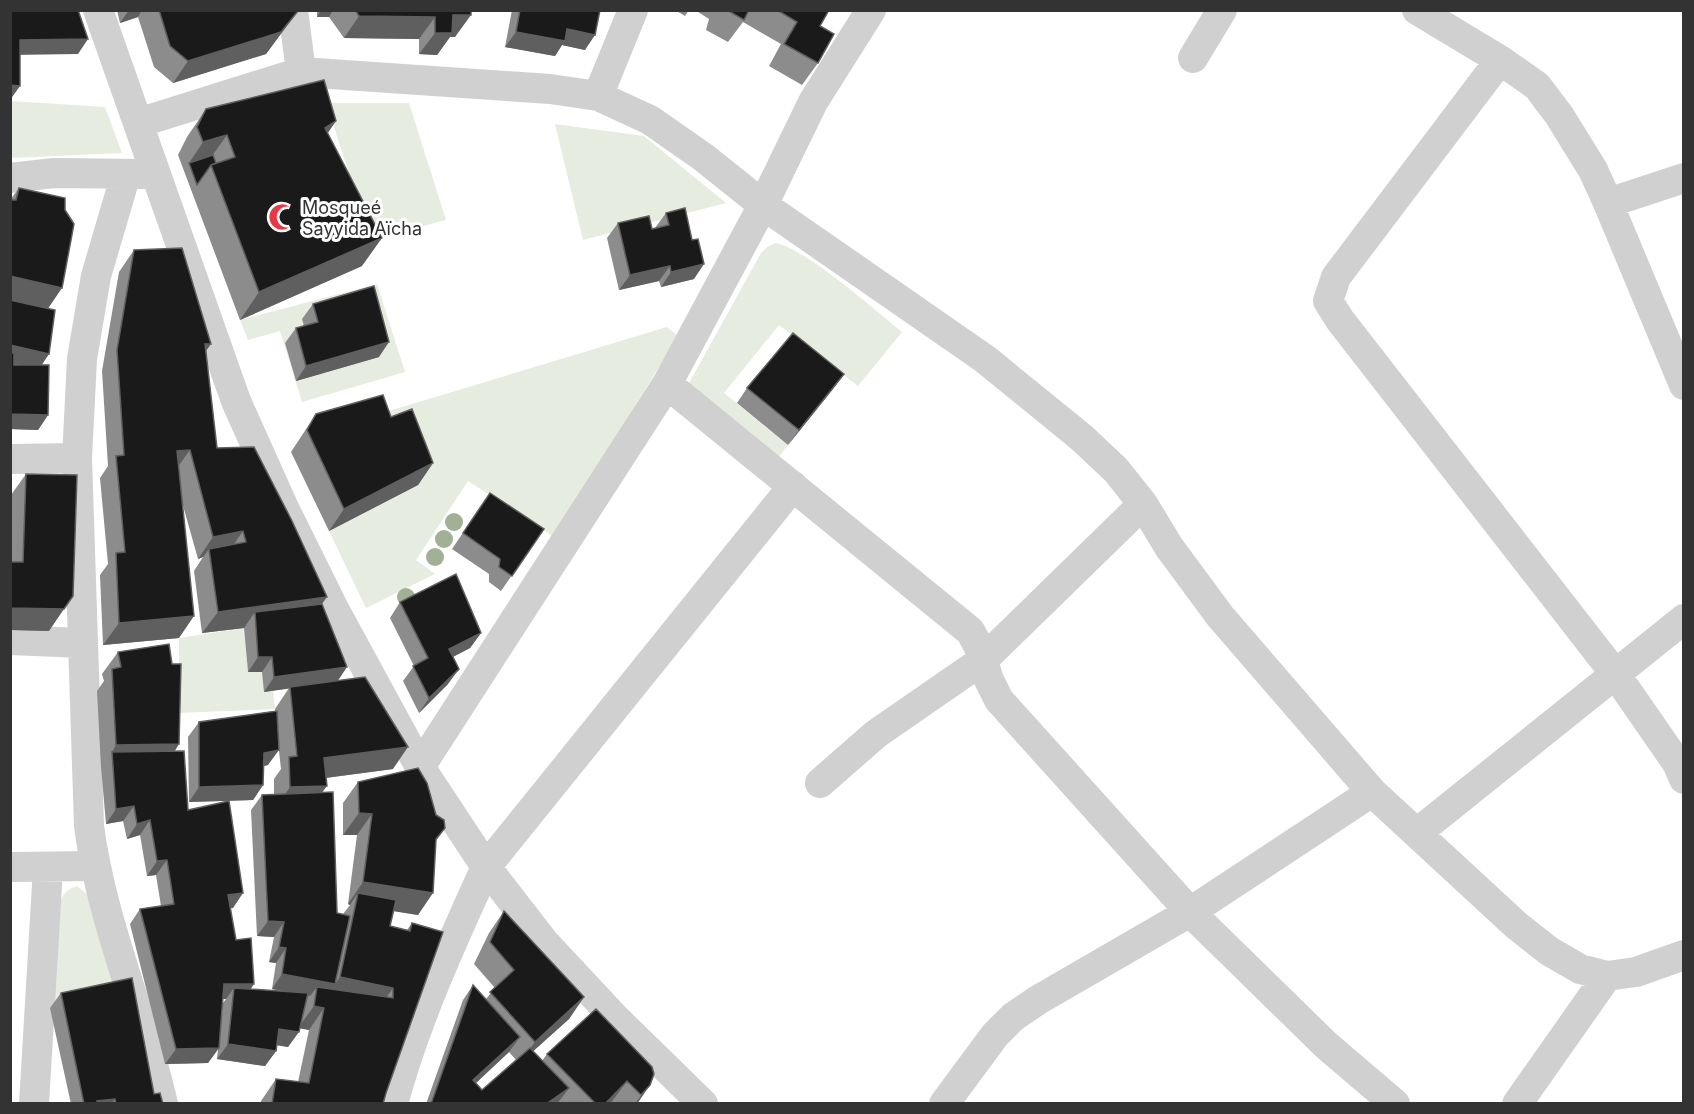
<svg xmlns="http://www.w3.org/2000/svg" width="1694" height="1114" font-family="Inter,sans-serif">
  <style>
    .green { fill: #e6ecdf }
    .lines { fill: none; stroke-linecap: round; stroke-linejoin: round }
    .minor { stroke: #d0d0d0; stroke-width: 30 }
    .tree { fill: #a2b095 }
    .wall { fill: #8c8c8c; fill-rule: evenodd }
    .shaded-wall { fill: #5f5f5f }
    .building { fill: #1a1a1a; stroke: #5f5f5f; stroke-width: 1.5 }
    .labels { text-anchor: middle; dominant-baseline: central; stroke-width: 6; stroke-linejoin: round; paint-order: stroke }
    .poi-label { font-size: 18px; fill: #333; stroke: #fff; text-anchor: start }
  </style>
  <rect width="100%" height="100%" fill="#fff"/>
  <path class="green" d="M10,101L105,107L122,153L11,158Z
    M326,103H409L446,220L371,240Z
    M555,124L644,136L726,203L583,240Z
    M775,243C804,247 876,311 902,332L858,386L779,325L724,393L788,445L778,458L688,385L761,253L767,247Z
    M377,284L405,372L302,402L280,331L248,340L240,320Z
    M667,327L678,336L554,537L468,481L416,560L435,574L366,608L329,531L418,485L389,411Z
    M244,628L248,672H262L273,690L275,709L179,713V638Z
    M77,886L92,898L122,993L50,1008L59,904C63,894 67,889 77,886Z"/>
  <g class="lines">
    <path class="minor" d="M98,10L236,401L283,506L334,609L420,767L486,867L544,942L614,1017L703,1104
      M293,10L301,72
      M1417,10L1500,60L1537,86L1559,115L1593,170L1608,203L1684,385
      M1193,58L1222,10
      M1500,60L1336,277L1328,301L1340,320L1616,675L1677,763L1684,779
      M598,96L633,10
      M138,123L301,72L550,89L598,96L650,120L703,157L763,205L985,359L1082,438L1116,470L1143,504L1169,547L1220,616L1372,792L1516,925L1549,951L1580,969L1607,976L1636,972L1684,955
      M126,174L96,276L82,359L77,458L89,826C101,920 142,1011 163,1104
      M10,178L54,173L145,174
      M1608,203L1684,178
      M667,384L970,631L978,645L989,680L999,700L1190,912L1326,1045L1395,1104
      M10,459L77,458
      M10,640L82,643
      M420,767L667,384L763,205L813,102L871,10
      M820,783L876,734L983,660L1143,504
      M1417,833L1684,619
      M10,867L94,866
      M34,1104L48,868
      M393,1104C415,1022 451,944 486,867L793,486
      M944,1104L995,1035L1013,1017L1038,1000L1190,912L1372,792
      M1517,1104L1607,976"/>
  </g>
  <g class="tree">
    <circle cx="454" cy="522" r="9"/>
    <circle cx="444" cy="539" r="9"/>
    <circle cx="435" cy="557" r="9"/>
    <circle cx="406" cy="597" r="9"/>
  </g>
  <path class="wall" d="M117,10H298L266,54L173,83L154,67L138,17L120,23Z
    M317,10H471L455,37H450L437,55L419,54V39L344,38L329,17H317Z
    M512,10H600L585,50L562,45L555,56L505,47Z
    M675,10H689L685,16Z
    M695,10H829L820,26L818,63L802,85L769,66L781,44L743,22L728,42L706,30L709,19Z
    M206,109L328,133L362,266L240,320L178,155L187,137Z
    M19,188L48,308L42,365L48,415L38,430L10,429V200Z
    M666,213L694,279L661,287L659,281L619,290L607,238L618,223L652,229L655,228Z
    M134,250L206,351L217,448L322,604L337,681L393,769L326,778L322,792L337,913L343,914L350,905L348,904L357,835H343V803L358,782L436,815L445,828L436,841L418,915L394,911L390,926L407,930L412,923L386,1093L383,1104H261V1101L276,1079L298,1082L309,1030L300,1028L288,1047L277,1045L276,1051L265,1066L217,1059L218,1049L208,1063L165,1064L130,924L140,909L161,906L156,875L147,876L140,835L127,839L123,821L106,824L101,767L97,691L104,681L102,674L118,652L179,744L175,751L188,810L233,908H230L236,940L250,989L284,991L272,989L276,963L269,962L274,937L257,936L251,810L262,795L274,794V779L281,769L278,742L268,765L264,766L263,785L253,800L189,802L188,737L199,722L275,711V709L289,688L264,692L262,672H248L244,628L202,633L194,571L203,557L198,559L182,502L179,638L103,645L100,575L108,564L100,478L108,466L102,371L119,272ZM223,999H226L223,1003L220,1037Z
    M313,304L379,357L296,381L285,343L296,328L304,326L302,319Z
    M747,388L833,389L788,445L737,403Z
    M316,414L391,417L433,463L418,485L329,531L291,452Z
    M26,474L49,631L10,630L11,495Z
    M490,493L544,529L501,591L489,582V574L452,549Z
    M400,602L481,633L470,648L453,657L448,684L419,713L403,681L414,666L390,618Z
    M504,911L584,997L569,1019L533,1051L542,1061L547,1054L652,1067L637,1104H612L611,1103L610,1104H559L558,1103L557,1104H426L463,1000L473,985L486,999L495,988L474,964L489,933ZM509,1052L516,1060L482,1090L476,1083Z
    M61,993L154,1094L163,1104H71L50,1008Z"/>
  <path class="shaded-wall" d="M129,10H142L138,17L120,23Z
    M321,10H333L329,17H317Z
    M298,11L266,54L173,83L188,61Z
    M453,15H471L455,37H450L437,55L419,54L435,33Z
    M359,16L435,17L419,39L344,38Z
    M567,29L595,35L585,50L562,45L555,56L505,47L516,32Z
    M88,39L78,54L10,55L20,40Z
    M10,85L20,86L10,100Z
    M336,121L317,149L325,128Z
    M227,135L207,163H189L203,142Z
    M382,238L362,266L240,320L259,292Z
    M704,264L694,279L661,287L671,272Z
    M670,266L659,281L619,290L630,275Z
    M10,276L62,288L47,310L10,302Z
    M389,342L379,357L296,381L306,366Z
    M205,344H211L196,365Z
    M10,345L49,354L39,369L10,363Z
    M844,374L833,389L788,445L799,430Z
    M10,414L48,415L38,430L10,429Z
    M190,450L174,472L177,451Z
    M433,463L418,485L329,531L344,509Z
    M243,531L228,553L209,549L203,557L198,559L213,537Z
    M327,597L311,619L255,612L244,628L202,633L218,612Z
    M10,608L64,609L49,631L10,630Z
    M194,616L179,638L103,645L119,623Z
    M481,633L470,648L439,664L449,649Z
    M258,657H272L262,672H248Z
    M347,667L337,682L264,692L274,677Z
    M459,669L448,684L419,713L429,698Z
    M179,744L164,766L112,752L116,745Z
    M408,747L393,769L309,780L324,758Z
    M279,750L268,765L253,768L264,753Z
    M263,785L253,800L189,802L199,787Z
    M327,786L311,807L275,809L290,787Z
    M134,806L123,821L106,824L116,809Z
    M359,813L372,814L357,835H343Z
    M150,820L140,835L127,839L137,824Z
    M167,860L156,875L147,876L157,861Z
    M363,882L433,893L418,915L355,905L358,893L350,905L348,904Z
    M243,893L233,908L217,910L228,895Z
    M268,921L284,922L274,937L257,936Z
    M279,947L286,948L276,963L269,962Z
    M282,974L335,984L324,999L317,987L310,996L272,989Z
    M340,977L393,988L378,1010L324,999Z
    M224,984H254L244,999L234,988L226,999H213Z
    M584,997L569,1019L519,1064L535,1042Z
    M314,1006L324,1008L309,1030L298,1028Z
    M279,1029L299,1032L288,1047L269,1044Z
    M520,1037L509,1052L463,1095L473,1080Z
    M228,1044L276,1051L265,1066L217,1059Z
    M219,1048L208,1063L165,1064L176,1049Z
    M627,1081L610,1104H605Z
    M650,1085L637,1104H635L641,1095Z
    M569,1088L557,1104H546Z
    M115,1099L112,1104H96L97,1101Z"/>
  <path class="building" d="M10,10H78L88,39L20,40V86L10,85Z
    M159,10H298V11L281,32L188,61L170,46Z
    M355,10H471V15H453L452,33H435V17L359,16Z
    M520,10H600L595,35L567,29L565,41L516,32Z
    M727,10H749L744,20Z
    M777,10H829L820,26L834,34L818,63L784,44L797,22Z
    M324,80L336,121L325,128L382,238L259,292L211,165L235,157L227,135L203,142L197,127L206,109Z
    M213,155L216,163L211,165L197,185L189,163Z
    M19,188L65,198V210L74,224L62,288L10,276V200H16Z
    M685,208L692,240L698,239L704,264L671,272L670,266L630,275L618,223L649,216L652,229L669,225L666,213Z
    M182,248L211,344H205L217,448L254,447L292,521L327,597L218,612L209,549L246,542L243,531L213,537L190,450L177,451L194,616L119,623L116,553L125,552L116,456L124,455L117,350L134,250Z
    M374,286L389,342L306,366L296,328L318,322L313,304Z
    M10,300L55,310L49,354L10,345Z
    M793,333L844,374L799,430L747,388Z
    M10,353H14V365H49L48,415L10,414Z
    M383,395L391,417L412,409L433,463L344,509L307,430L316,414Z
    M26,474L77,475L73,596L64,609L10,608L11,562H23Z
    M490,493L544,529L512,576L499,567L500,559L463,533Z
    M456,574L481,633L449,649L459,669L429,698L413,666L428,658L400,602Z
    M322,604L347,667L274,677L272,657H258L255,612Z
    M169,644L172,664H181L179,744L116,745L112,669L121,667L118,652Z
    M365,677L408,747L324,758L327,786L290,787L289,757L297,756L290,687Z
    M277,711L279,750L264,753L263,785L199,787V722Z
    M184,751L188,810L229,801L243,893L228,895L236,940L251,938L254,984H224L219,1048L176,1049L140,909L174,904L167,860L157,861L150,820L137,824L134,806L116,809L112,752Z
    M418,768L427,783L436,815L444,820L445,828L436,839L433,893L363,882L372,814L359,813L358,782Z
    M333,792L337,913L350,916L335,984L282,974L286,948L279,947L284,922L268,921L262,795Z
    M358,893L396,900L390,926L410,931L412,923L443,932L386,1093L383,1104H272L276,1079L309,1083L324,1008L314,1006L317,987L393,998V988L340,977Z
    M504,911L584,997L535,1042L490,992L514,970L490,942Z
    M132,978L154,1094L160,1093L163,1104H116L115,1099L97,1101L98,1104H84L61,993Z
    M473,985L520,1037L473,1080L482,1090L530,1048L569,1088L546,1104H431Z
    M234,988L308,993L299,1032L279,1029L276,1051L228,1044Z
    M596,1009L652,1067L654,1074L650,1085L641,1095L627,1081L605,1104H596L547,1054Z"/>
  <defs>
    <symbol id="mosque-bare" viewBox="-9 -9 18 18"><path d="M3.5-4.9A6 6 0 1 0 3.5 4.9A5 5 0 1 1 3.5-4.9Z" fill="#e63946" stroke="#fff" stroke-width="2.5" paint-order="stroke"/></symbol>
  </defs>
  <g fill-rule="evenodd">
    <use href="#mosque-bare" x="263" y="198" width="38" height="38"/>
  </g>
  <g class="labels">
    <g class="poi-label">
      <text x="302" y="207">Mosqueé<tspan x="302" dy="21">Sayyida Aïcha</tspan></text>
    </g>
  </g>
  <rect width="1694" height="1114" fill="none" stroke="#333333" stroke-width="24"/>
</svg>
